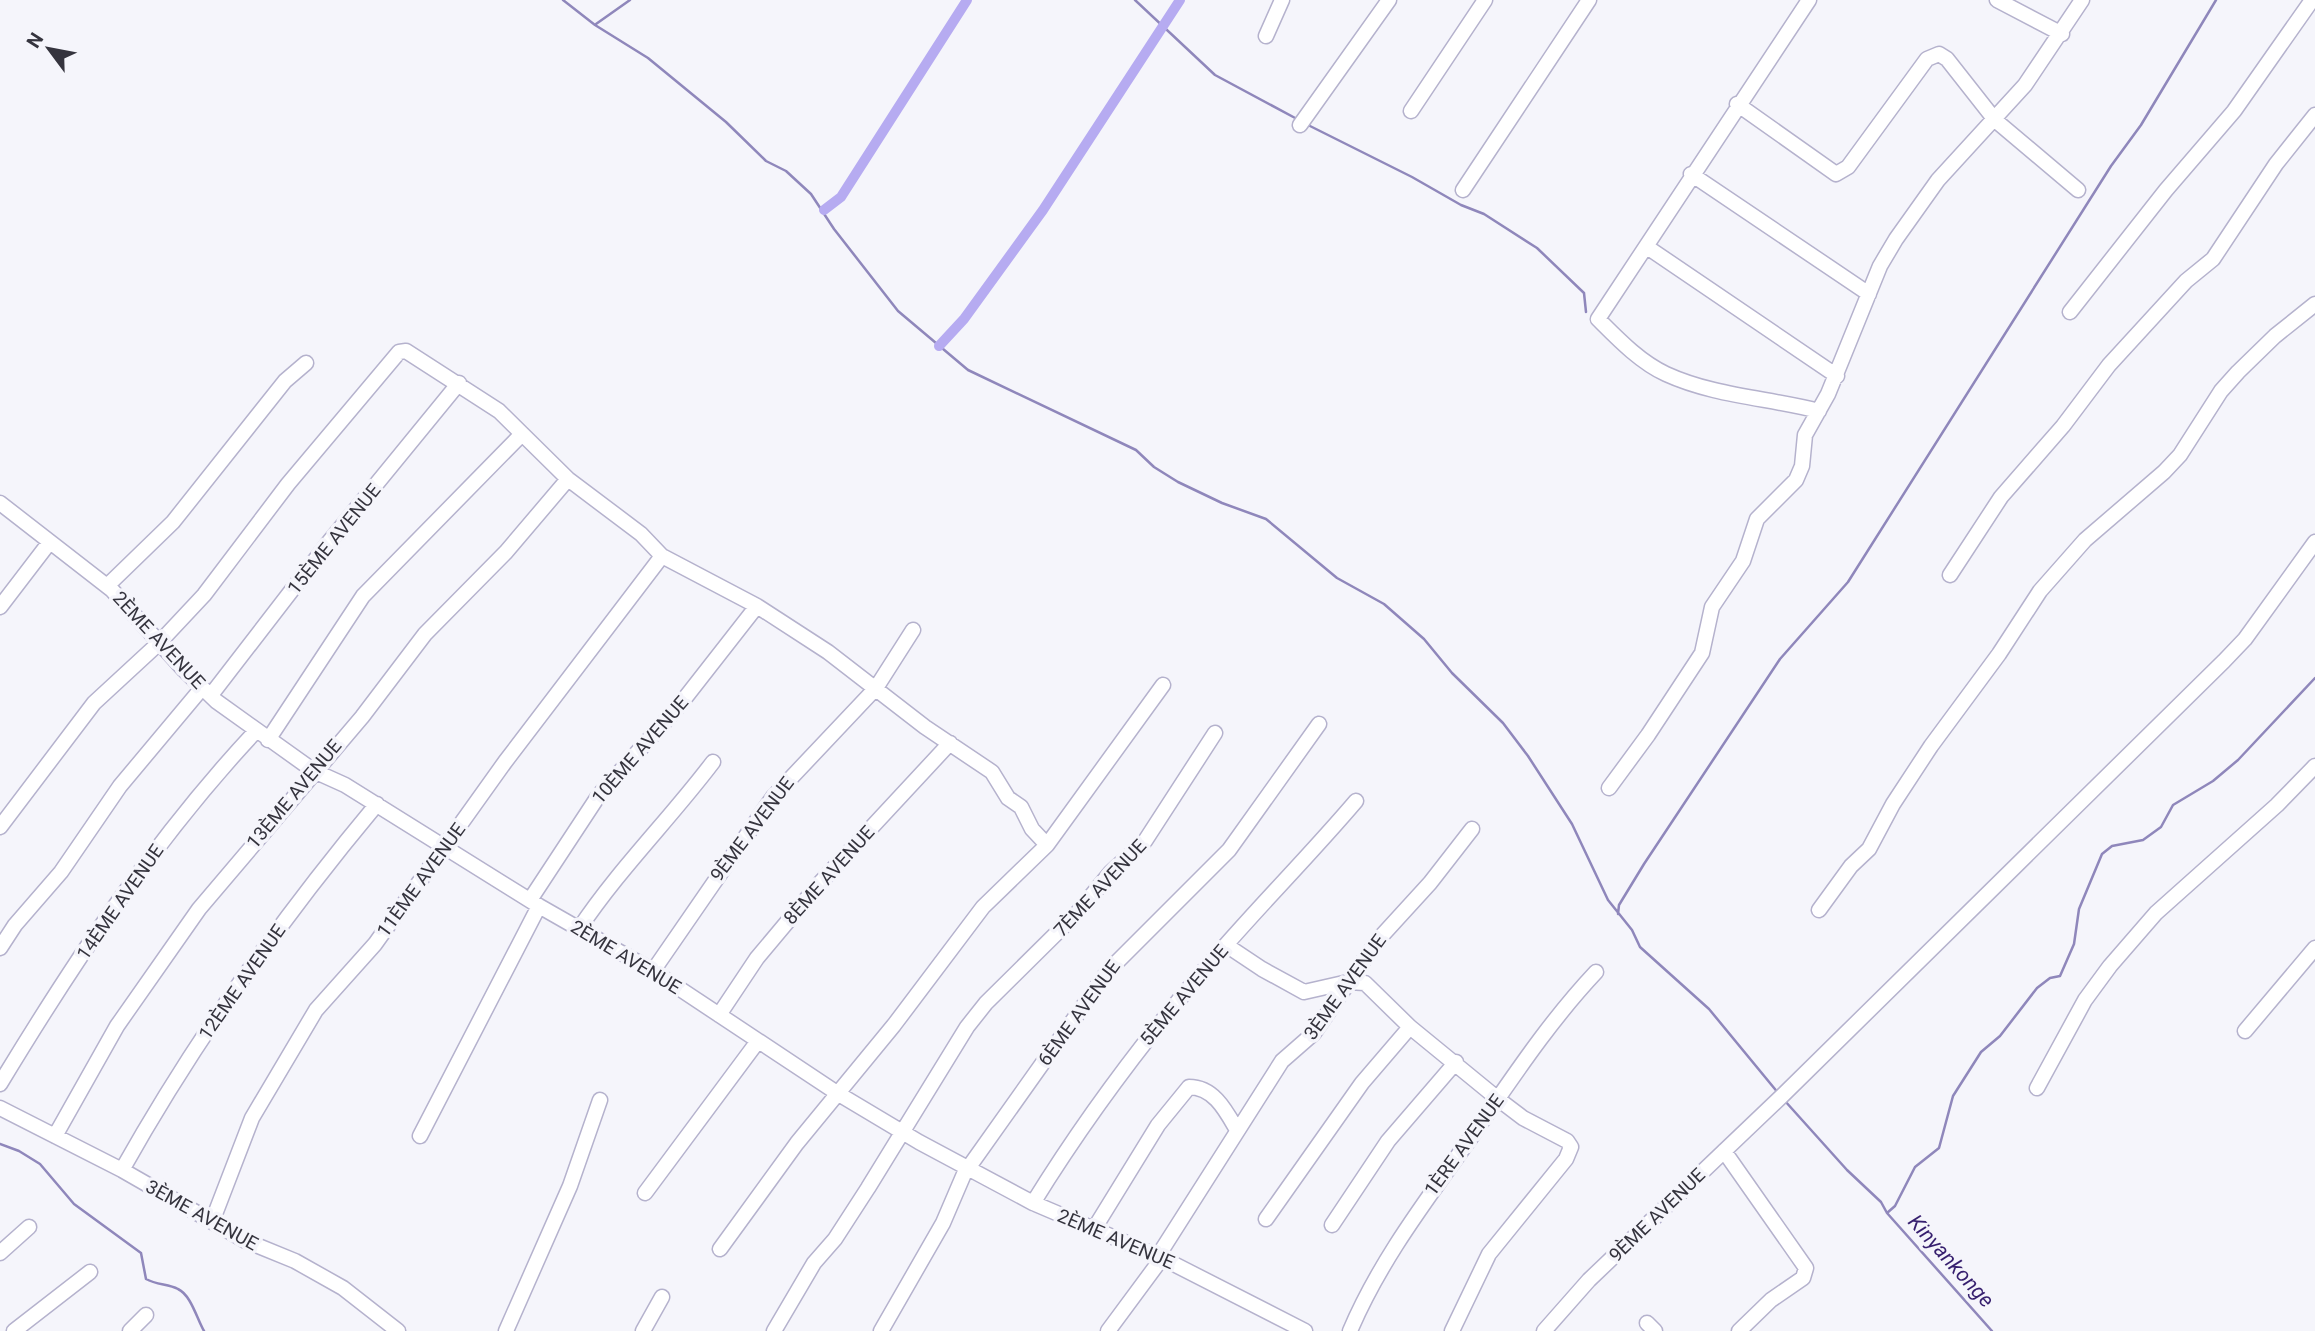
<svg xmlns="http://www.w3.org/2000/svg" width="2315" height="1331" font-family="Roboto,sans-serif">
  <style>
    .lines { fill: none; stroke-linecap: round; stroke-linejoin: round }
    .stream { stroke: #8f87bb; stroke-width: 2.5 }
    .canal { stroke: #b6abf1; stroke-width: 10 }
    .minor-casing { stroke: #b5b2cd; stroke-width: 17 }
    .minor { stroke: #fff; stroke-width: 14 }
    .labels { text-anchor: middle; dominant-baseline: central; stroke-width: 7; stroke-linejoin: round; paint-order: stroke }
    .street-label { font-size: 19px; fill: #35343e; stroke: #f5f5fb }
    .water-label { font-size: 21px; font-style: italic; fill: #361f6e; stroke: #f5f5fb }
  </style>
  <rect width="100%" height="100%" fill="#f5f5fb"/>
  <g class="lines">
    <path class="stream" d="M563,0L595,25L648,58L726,122L766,161L786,171L811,194L834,229L898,311L968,370L1136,450L1154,467L1178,482L1222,503L1266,519L1337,578L1384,604L1424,639L1452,673L1503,723L1528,756L1572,824L1608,900L1632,930L1640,947L1709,1009L1779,1094
      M1135,0L1215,75L1297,119
      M596,24L630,0
      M1306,124L1412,177L1461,205L1484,214L1537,248L1584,293L1586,312
      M1618,914L1619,905L1644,864L1780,659L1848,582L2111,166L2141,125L2216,0
      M1785,1101L1847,1170L1881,1202L1887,1213
      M0,1144L19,1151L40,1164L74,1204L141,1253L146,1279C157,1285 168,1284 178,1289C191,1295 197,1319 204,1331
      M1992,1331L1887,1213L1895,1206L1915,1167L1939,1148L1953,1096L1981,1052L2000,1036L2037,988L2050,978L2060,976L2074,944L2079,909L2102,854L2112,846L2143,840L2161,827L2173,805L2213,781L2238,760L2315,678"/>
    <path class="canal" d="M824,210L841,197L967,0
      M939,346L964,319L1043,210L1180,0"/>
    <defs>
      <path id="minor" d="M1809,0L1598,319C1618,339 1640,362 1666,374C1714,396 1768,398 1819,411
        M1997,0L2062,34
        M1266,36L1282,0
        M1737,104L1836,174L1848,167L1927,59L1939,54L1947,59L1995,120L2078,190
        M1411,111L1485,0
        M1300,125L1389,0
        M1691,174L1869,294
        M1463,190L1589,0
        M1647,247L1837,376
        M2070,312L2166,190L2234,111L2312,0
        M0,503L112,590L184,670L216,701L314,771L345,785L539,906L653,971L837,1093L919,1142L1033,1203L1162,1258L1305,1331
        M1950,575L2001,497L2063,426L2109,365L2186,281L2213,259L2276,164L2315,115
        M107,586L173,522L285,381L306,363
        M0,607L49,543
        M211,695L329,542L459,383
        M268,740L363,596L521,435
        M1609,788L1648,735L1702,653L1712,607L1743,561L1757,519L1796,480L1802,466L1805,435L1828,394L1880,266L1896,239L1938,180L2025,85L2082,0
        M0,827L94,703L159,643L204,595L288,484L399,352L406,351L499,411L568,479L641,534L662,556L757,606L828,652L925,727L992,772L1008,798L1021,807L1032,829L1047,845L983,907L894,1025L797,1143L720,1249
        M1047,845L1163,685
        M530,900L599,795L678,707L757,606
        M1819,910L1851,866L1869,849L1893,804L1931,746L1999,654L2040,591L2085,540L2164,472L2180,455L2221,391L2238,372L2275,336L2315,304
        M579,929C619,869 670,819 713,762
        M1226,945L1262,969L1304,992L1348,982L1365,983L1410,1027L1498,1099L1523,1118L1567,1141L1571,1147L1566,1159L1489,1254L1452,1331
        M0,948L15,925L61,872L120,786L202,688
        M653,971L773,797L876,688L913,630
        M719,1015L757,958L819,884L950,743
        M2245,1031L2315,948
        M0,1084C75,960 156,838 255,732
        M2037,1088L2085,1000L2110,966L2156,913L2277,805L2315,766
        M0,1108L122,1170L246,1241L295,1261L343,1288L398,1331
        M55,1136L117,1026L199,909L362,717L425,634L506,552L568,479
        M420,1136L539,906
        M1724,1151L1806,1268L1803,1278L1771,1300L1739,1331
        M122,1170C195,1040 281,919 377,804
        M645,1193L758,1041
        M1033,1203C1083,1122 1138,1048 1199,976C1249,916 1305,861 1356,801
        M1266,1219L1362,1083L1410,1027
        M212,1222L252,1118L316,1010L375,944L505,762L662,556
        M1332,1225L1388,1141L1456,1062
        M1094,1229L1158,1125L1189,1087C1214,1087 1226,1111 1237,1130
        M0,1253L29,1227
        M1158,1256L1282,1061L1314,1033L1377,941L1430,883L1472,829
        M1647,1323L1655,1331
        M14,1331L90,1272
        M130,1331L146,1315
        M506,1331L570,1186L600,1100
        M643,1331L662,1297
        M774,1331L814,1263L835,1239L868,1188L967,1027L986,1003L1078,912L1111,872L1145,841L1215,733
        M881,1331L943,1223L964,1174L1108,971L1229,850L1319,724
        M1108,1331L1162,1258
        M1350,1331C1381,1258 1429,1197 1474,1133C1513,1077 1549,1022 1596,972
        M1544,1331L1589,1280L1784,1094L2224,661L2245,639L2315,542"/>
    </defs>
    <use href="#minor" class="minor-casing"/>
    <use href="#minor" class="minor"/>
  </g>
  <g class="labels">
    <g class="street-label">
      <text transform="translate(334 539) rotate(-51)">15ÈME AVENUE</text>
      <text transform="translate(159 640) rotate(47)">2ÈME AVENUE</text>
      <text transform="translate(640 750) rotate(-49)">10ÈME AVENUE</text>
      <text transform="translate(294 794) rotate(-50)">13ÈME AVENUE</text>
      <text transform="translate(752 829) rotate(-53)">9ÈME AVENUE</text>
      <text transform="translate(829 875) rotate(-48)">8ÈME AVENUE</text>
      <text transform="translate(421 880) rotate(-54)">11ÈME AVENUE</text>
      <text transform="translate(1100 888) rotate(-47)">7ÈME AVENUE</text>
      <text transform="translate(120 902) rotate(-55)">14ÈME AVENUE</text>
      <text transform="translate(626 957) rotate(31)">2ÈME AVENUE</text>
      <text transform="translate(242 982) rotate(-55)">12ÈME AVENUE</text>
      <text transform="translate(1345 987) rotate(-54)">3ÈME AVENUE</text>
      <text transform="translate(1184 995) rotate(-50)">5ÈME AVENUE</text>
      <text transform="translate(1079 1013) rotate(-54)">6ÈME AVENUE</text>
      <text transform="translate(1464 1145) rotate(-54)">1ÈRE AVENUE</text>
      <text transform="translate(202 1215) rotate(29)">3ÈME AVENUE</text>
      <text transform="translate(1657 1215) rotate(-44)">9ÈME AVENUE</text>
      <text transform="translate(1116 1239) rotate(23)">2ÈME AVENUE</text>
    </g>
    <g class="water-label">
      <text transform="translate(1951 1261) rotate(48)">Kinyankonge</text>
    </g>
  </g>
  <g transform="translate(49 49) rotate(302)" stroke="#f5f5fb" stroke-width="5" paint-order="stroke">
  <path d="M0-5L12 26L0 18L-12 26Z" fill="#35343e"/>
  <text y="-10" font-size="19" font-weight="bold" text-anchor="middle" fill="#35343e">N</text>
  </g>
</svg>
